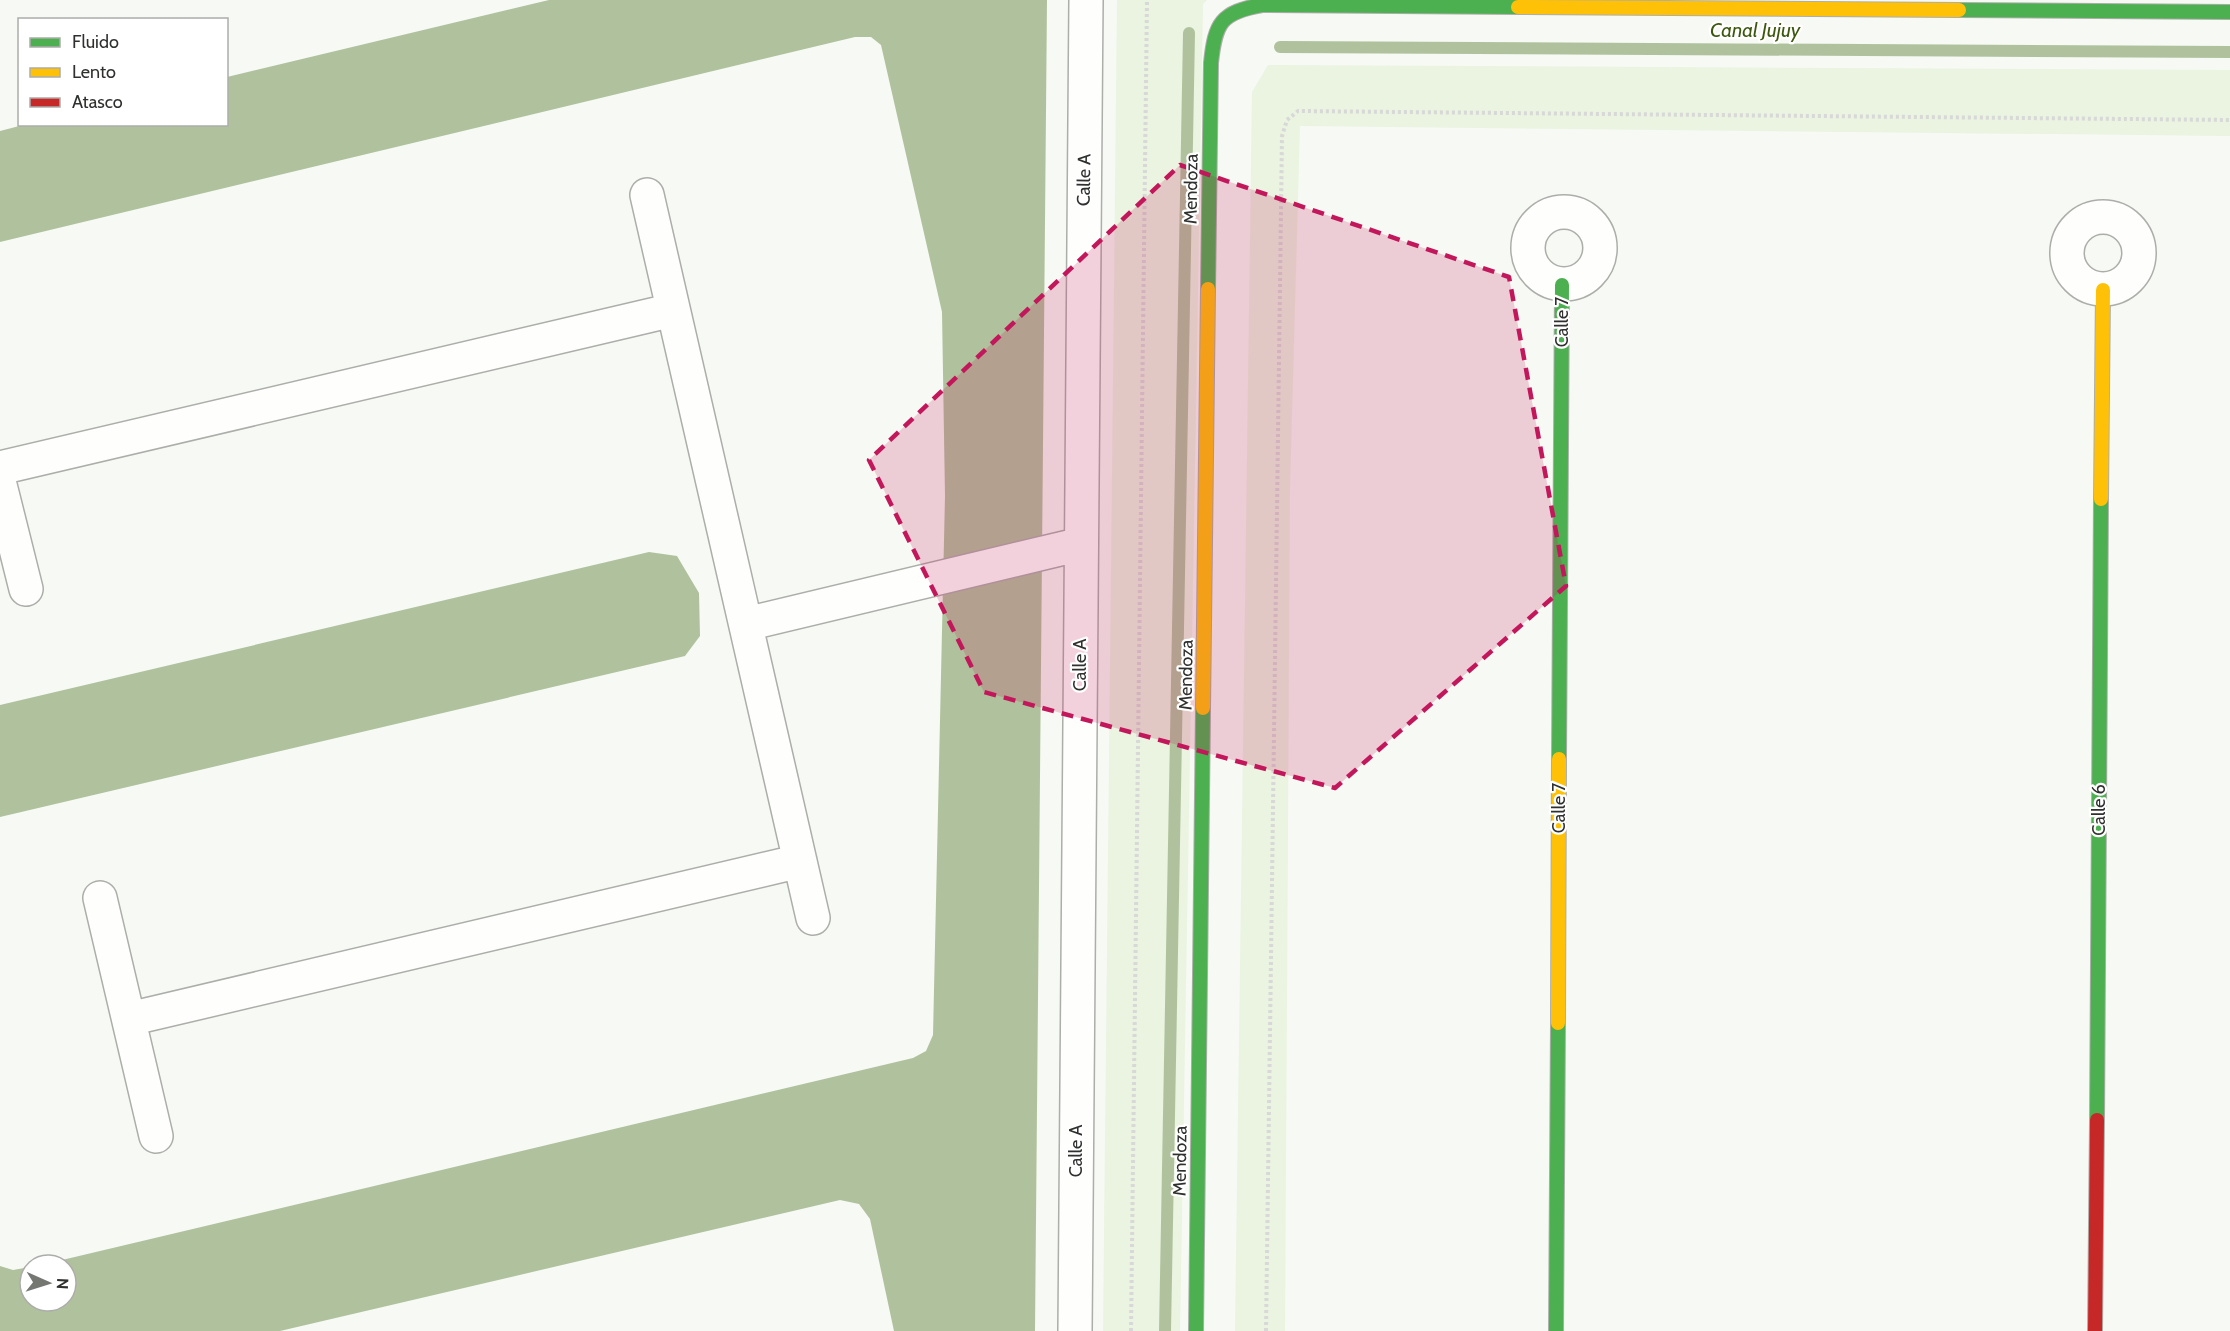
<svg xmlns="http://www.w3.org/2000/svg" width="2230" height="1331" font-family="Cabin,sans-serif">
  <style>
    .green { fill: #eaf4e0 }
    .water { fill: #b0c29d }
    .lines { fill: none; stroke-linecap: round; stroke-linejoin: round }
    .stream { stroke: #b0c29d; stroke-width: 12 }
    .street-casing { stroke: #acaeaa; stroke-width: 36 }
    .fast-casing { stroke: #acaeaa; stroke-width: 16 }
    .slow-casing { stroke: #acaeaa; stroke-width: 16 }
    .jam-casing { stroke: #acaeaa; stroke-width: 16 }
    .path { stroke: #d7d8d7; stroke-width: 4; stroke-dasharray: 3 3; stroke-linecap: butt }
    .street { stroke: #fefefd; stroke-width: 33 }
    .fast { stroke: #4caf50; stroke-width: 14 }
    .slow { stroke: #ffc107; stroke-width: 14 }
    .jam { stroke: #c62828; stroke-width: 14 }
    .marked { fill: #c2185b; fill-opacity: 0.2; stroke: #c2185b; stroke-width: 4.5; stroke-dasharray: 12 8; stroke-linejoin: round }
    .labels { text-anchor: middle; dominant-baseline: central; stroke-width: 4.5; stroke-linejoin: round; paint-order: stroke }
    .street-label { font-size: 18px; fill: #2f312e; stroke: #fff }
    .water-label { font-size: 20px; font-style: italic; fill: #3c580c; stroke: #fff }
  </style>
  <rect width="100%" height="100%" fill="#f7f9f4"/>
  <path class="green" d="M1117,0H1207L1203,4L1180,1331H1103Z
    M1268,65L2230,70V136L1300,126L1290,488L1285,1331H1235L1252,92Z"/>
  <path class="water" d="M549,0H1047L1035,1331H894L870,1219L859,1204L840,1200L280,1331H0V1266L13,1270L30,1267V1301H66V1265H41L913,1058L926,1051L933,1035L945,496L942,312L881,45L871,37H855L0,242V131L27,124H226L227,77Z
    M649,552L677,556L699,593L700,636L685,656L0,817V705Z"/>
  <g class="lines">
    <path class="stream" d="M1280,47L2230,52
      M1165,1331L1189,33"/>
    <defs>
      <path id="street" d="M647,195L813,918
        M1528 248a36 36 0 1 1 72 0a36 36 0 1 1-72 0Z
        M2067 253a36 36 0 1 1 72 0a36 36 0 1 1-72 0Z
        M0,468L673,310
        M0,485L26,589
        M746,624L1081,544
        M100,898L156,1136
        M129,1019L800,861
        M1075,1331L1086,0"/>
      <path id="fast" d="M1959,10L2230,12
        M1208,289L1211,63C1215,23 1221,12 1262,5L1518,7
        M1559,759L1562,285
        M2097,1120L2101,499
        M1196,1331L1203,708
        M1556,1331L1558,1023"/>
      <path id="slow" d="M1518,7L1959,10
        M2101,499L2103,290
        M1203,708L1208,289
        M1558,1023L1559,759"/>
      <path id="jam" d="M2095,1331L2097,1120"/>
    </defs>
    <use href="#street" class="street-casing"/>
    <use href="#fast" class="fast-casing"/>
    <use href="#slow" class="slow-casing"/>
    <use href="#jam" class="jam-casing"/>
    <path class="path" d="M1131,1331L1147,0
      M1266,1331L1282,136L1287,120L1298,111L2230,120"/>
    <use href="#street" class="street"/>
    <use href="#fast" class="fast"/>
    <use href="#slow" class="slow"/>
    <use href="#jam" class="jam"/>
  </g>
  <path class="marked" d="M1180,165L1509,277L1566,586L1335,788L984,692L869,460Z"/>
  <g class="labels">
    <g class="street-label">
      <text transform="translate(1084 180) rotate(-89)">Calle A</text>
      <text transform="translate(1191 189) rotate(-89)">Mendoza</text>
      <text transform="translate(1562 322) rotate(-90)">Calle 7</text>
      <text transform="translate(1080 665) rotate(-90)">Calle A</text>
      <text transform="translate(1186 675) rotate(-89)">Mendoza</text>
      <text transform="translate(1559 808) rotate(-90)">Calle 7</text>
      <text transform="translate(2099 810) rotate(-90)">Calle 6</text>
      <text transform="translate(1076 1151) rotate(-90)">Calle A</text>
      <text transform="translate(1180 1161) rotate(-89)">Mendoza</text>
    </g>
    <g class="water-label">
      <text x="1755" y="30">Canal Jujuy</text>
    </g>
  </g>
  <rect x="18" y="18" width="210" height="108" fill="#ffffff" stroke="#acadab" stroke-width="1.5"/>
  <rect x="30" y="38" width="30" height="9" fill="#4caf50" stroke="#acadab" stroke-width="1.5"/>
  <text x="72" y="48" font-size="18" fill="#2f312e">Fluido</text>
  <rect x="30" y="68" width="30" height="9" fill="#ffc107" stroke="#acadab" stroke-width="1.5"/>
  <text x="72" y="78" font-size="18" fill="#2f312e">Lento</text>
  <rect x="30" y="98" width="30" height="9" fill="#c62828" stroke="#acadab" stroke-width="1.5"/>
  <text x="72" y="108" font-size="18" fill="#2f312e">Atasco</text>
  <g transform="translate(48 1283) rotate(93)"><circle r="28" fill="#ffffff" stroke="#acadab" stroke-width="1.5"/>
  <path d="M0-4.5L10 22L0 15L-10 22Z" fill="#757773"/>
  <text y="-9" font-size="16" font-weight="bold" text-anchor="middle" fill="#2f312e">N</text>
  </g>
</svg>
